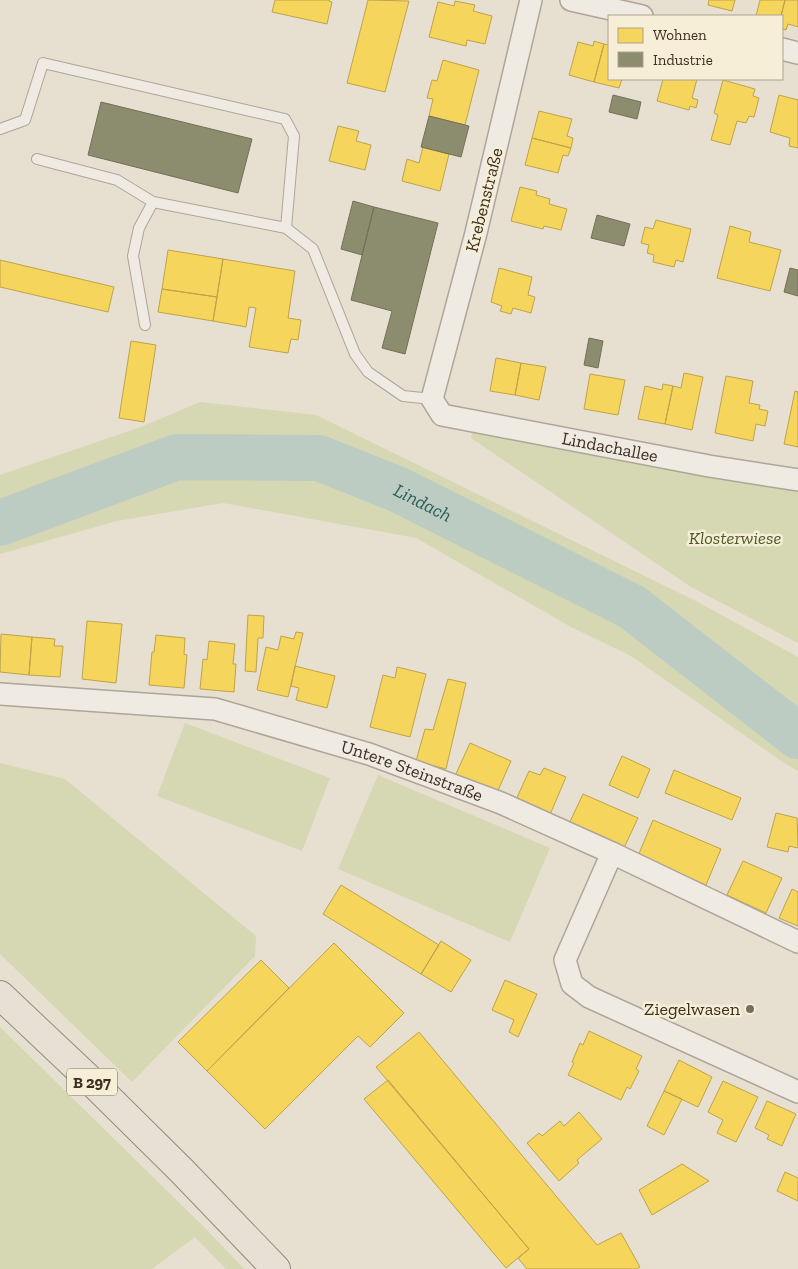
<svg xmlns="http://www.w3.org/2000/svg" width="798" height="1269" font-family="'Zilla Slab',serif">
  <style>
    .green { fill: #d6d7b3 }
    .homes { fill: #f6d55c; stroke: #bea34a }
    .industry { fill: #8c8c6e; stroke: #747057 }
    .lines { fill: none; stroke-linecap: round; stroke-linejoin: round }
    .river { stroke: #bcccc2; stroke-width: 46 }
    .service-casing { stroke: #ada599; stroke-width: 12 }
    .minor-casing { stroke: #ada599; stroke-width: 24 }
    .primary-casing { stroke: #928b80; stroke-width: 30 }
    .service { stroke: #efebe3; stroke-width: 10 }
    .minor { stroke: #efebe3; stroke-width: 21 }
    .primary { stroke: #e6e1d4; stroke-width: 28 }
    .poi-dot { fill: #786c5e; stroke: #f7eed8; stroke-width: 2 }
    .labels { text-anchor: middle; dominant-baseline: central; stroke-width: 5; stroke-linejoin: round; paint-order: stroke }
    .shield { fill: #f7eed8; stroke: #756857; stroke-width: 1 }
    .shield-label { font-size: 16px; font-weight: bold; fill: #3d2e20 }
    .street-label { font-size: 18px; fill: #3d2e20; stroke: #f7eed8 }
    .park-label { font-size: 18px; font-style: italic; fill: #4d5a26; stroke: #f7eed8 }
    .poi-label { font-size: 18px; fill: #3d2e20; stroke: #f7eed8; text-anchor: end }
    .water-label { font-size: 19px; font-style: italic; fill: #2f5d5a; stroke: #f7eed8 }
  </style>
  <rect width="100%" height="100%" fill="#e7e0d1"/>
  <path class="green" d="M200,402L316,415L698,602L798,657V771L784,763L631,656L571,627L416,538L223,503L117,521L0,554V475L141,427Z
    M473,427L798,484V643L691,587L471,438Z
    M185,723L330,778L302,851L157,796Z
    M0,763L65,779L256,936L255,956L132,1082L0,954Z
    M378,775L550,848L510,942L338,869Z
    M0,1027L206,1229L244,1269H226L195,1237L152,1269H0Z"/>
  <path class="homes" d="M275,0H329V1L332,2L327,24L272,12Z
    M368,0L409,1L385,92L347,83Z
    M709,0H735L732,11L708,5Z
    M760,0H785L781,16H756Z
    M785,0H798V27L788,24L786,30L782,29L781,16Z
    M455,1L475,5L473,11L492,16L485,44L467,40L466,46L429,37L438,2L454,6Z
    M594,41L604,44L594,82L569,75L578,42L593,46Z
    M604,44L609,45V79H622L619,88L594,82Z
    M443,60L479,70L465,125L429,116L433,99L427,98L432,80L437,81Z
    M663,79H697L692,98L698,100L696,108L690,106L689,110L657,101Z
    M723,80L755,89L753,96L759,98L754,117L749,116L746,123L737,121L730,145L711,140L718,115L714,113Z
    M779,95L798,100V148L789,146L790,138L770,132Z
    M539,111L572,119L567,136L573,138L571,148L532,138Z
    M338,126L359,131L356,141L371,145L365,170L329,161Z
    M532,138L571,148L568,156L563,155L558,173L525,165Z
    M423,147L449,154L440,191L402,181L407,159L419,163Z
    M520,187L537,191L536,195L550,199L549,204L567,209L561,230L544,226L543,229L511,221Z
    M656,220L691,229L683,262L676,260L674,267L653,262L654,255L647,253L649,245L641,243L645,227L653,229Z
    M730,226L751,232L749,242L781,250L770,291L717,278Z
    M168,250L223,259L217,297L162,289Z
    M223,259L295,271L288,318L301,320L298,340L291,339L288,353L249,347L256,308L249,307L246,327L213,321Z
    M0,260L114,287L108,312L0,287Z
    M499,268L532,277L528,295L535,297L531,313L513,308L511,314L500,311L502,306L491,302Z
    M162,289L217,297L213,321L158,312Z
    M131,341L156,345L144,422L119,418Z
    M496,358L521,363L515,395L490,391Z
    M521,363L546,367L539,400L515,395Z
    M684,373L703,377L692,430L665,424L673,386L681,388Z
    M590,374L625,380L618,415L584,409Z
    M726,376L753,381L749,403L760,405L759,409L768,411L765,426L756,424L753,441L715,433Z
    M663,384L673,386L665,424L638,419L645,386L662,390Z
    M795,391L798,392V447L784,444Z
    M248,615L264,616L263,638H258L256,672L245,671Z
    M87,621L122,624L116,683L82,679Z
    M296,632L303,633L288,697L257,690L266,647L278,650L281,636L294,639Z
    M1,634L32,637L29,675L0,672Z
    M156,635L185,638L184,654L187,655L184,688L149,685L152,652H154Z
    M32,637L55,639L54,646H63L60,677L29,675Z
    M209,641L235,644L233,664H236L234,692L200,689L203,659L207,660Z
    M295,666L335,676L327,708L296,700L299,688L291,686Z
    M397,667L426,674L410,737L370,727L383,675L395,678Z
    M448,679L466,683L446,769L416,761L425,729L433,730Z
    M470,743L511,761L496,795L455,776Z
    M622,756L650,769L638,798L609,785Z
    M544,768L566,777L549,817L515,802L529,771L540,775Z
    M674,770L741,798L732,820L665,793Z
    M583,794L638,818L623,850L568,826Z
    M776,813L797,818L798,848L789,846L788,852L767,847Z
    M653,820L721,849L706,885L638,856Z
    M743,861L782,878L766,913L727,895Z
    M341,885L439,945L421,974L323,914Z
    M792,889L798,892V926L779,918Z
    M441,941L471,960L451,992L421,974Z
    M334,943L404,1013L370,1047L358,1036L265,1129L207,1071Z
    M261,960L289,988L207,1071L178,1042Z
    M505,980L537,994L518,1037L509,1032L514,1020L492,1010Z
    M589,1031L642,1056L636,1069L639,1071L630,1089L627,1087L621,1100L568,1075L574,1063L572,1062L580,1043L583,1045Z
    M419,1032L597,1245L621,1233L640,1267L636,1269H527L518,1258L529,1249L376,1067Z
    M679,1060L712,1077L698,1107L664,1091Z
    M388,1080L529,1249L506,1268L364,1099Z
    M723,1081L758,1097L736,1142L717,1133L723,1120L708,1112Z
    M664,1091L682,1099L664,1135L647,1126Z
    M767,1101L796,1114L782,1146L767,1139L769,1135L755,1128Z
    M579,1112L602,1139L577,1160L579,1163L559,1181L527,1143L539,1133L542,1136L560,1121L564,1126Z
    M682,1164L709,1181L652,1215L639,1190Z
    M785,1172L798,1178V1201L777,1191Z"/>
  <path class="industry" d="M613,95L641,102L637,119L609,112Z
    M101,102L252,139L238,193L88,155Z
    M429,116L469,126L461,157L421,147Z
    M353,201L374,207L362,255L341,249Z
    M374,207L438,223L405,354L382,348L392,311L351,300Z
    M597,215L630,224L624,246L591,238Z
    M790,268L798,270V296L784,292Z
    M589,338L603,341L598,368L584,365Z"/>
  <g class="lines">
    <path class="river" id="s1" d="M0,523L177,457L319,458L397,489L632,607L798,736"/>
    <defs>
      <path id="service" d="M0,129L25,120L43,63L285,119L294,136L286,228
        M37,159L117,180L153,202L286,228L313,249L355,354L368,372L403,396L432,399
        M145,325L133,256L139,228L153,202"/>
      <g id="minor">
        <path id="s2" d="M531,0L476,233L432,399L442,415L709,466L798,480"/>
        <path d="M571,0L642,16"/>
        <path d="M782,49L798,53"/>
        <path id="s3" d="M0,694L215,709L369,754L501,803L612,853L798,942"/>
        <path d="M612,853L565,960L572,984L589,997L798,1092"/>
      </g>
      <path id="primary" d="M0,995L89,1079L182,1171L276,1269"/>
    </defs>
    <use href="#service" class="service-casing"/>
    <use href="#minor" class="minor-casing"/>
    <use href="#primary" class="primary-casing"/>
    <use href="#service" class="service"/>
    <use href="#minor" class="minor"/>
    <use href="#primary" class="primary"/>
  </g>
  <circle class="poi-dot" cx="750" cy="1009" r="5"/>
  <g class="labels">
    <rect class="shield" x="67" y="1068.5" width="50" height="27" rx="4"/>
    <g class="shield-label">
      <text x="92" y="1082">B 297</text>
    </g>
    <g class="street-label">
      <text transform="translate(484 200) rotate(-76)">Krebenstraße</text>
      <text stroke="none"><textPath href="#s2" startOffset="601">Lindachallee</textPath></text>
      <text stroke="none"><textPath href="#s3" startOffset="422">Untere Steinstraße</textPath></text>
    </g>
    <g class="park-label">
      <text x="735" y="538">Klosterwiese</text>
    </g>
    <g class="poi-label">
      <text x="740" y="1009">Ziegelwasen</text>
    </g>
    <g class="water-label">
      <text stroke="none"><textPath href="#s1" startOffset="444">Lindach</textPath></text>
    </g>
  </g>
  <rect x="608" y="15" width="175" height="65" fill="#f7eed8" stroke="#ada18e"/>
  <rect x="618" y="28" width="25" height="15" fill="#f6d55c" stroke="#ada18e"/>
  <text x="653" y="40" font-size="15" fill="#3d2e20">Wohnen</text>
  <rect x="618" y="52" width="25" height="15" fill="#8c8c6e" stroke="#ada18e"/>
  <text x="653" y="65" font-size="15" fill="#3d2e20">Industrie</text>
</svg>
